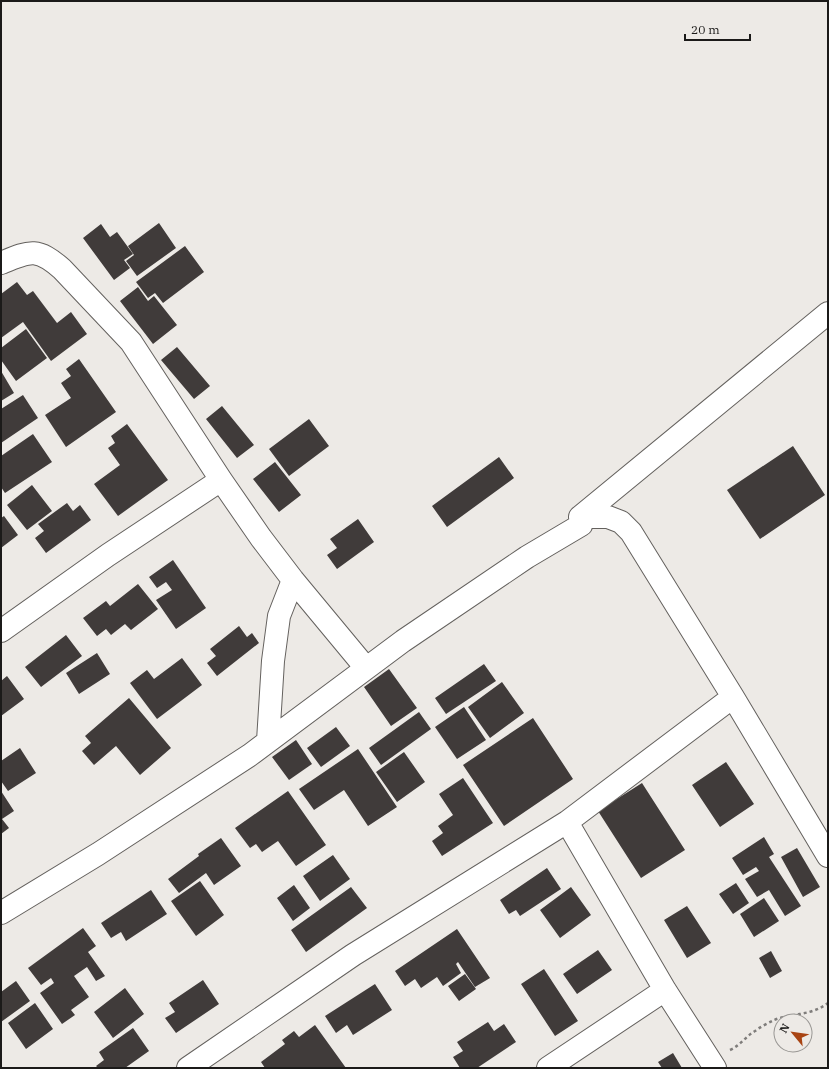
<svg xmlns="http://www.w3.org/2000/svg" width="829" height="1069" font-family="'IBM Plex Serif',serif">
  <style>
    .building { fill: #403b3a }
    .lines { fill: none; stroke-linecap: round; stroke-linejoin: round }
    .street-casing { stroke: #64615e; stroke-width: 24 }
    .path { stroke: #7f7d7b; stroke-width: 2.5; stroke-dasharray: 3 3; stroke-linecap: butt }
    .street { stroke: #fff; stroke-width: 22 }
  </style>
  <rect width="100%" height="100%" fill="#edeae6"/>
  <path class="building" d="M159,223L176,248L137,276L126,261L134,255L128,246Z
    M101,224L110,237L117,232L133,254L124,260L130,268L114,280L83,238Z
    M185,246L204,272L163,303L155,293L148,298L136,282Z
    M17,282L27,295L33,291L57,323L71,312L87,334L51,361L23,322L1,338V294Z
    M138,287L148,301L154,296L177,325L153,344L120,301Z
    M26,329L47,358L16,381L1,360V348Z
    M177,347L210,386L194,399L161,360Z
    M79,359L116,412L66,447L45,415L71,398L61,383L71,376L66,369Z
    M1,371L14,393L1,401Z
    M23,395L38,418L1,443V409Z
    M222,406L254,445L237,458L206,419Z
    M309,419L329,446L289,476L269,449Z
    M127,424L168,480L118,516L94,484L120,465L108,448L115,443L111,436Z
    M33,434L52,462L5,493L1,487V456Z
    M793,446L825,495L760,539L727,490Z
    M499,457L514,478L447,527L432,506Z
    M275,462L301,495L279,512L253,479Z
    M32,485L52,511L27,530L7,505Z
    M67,503L73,511L80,505L91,520L46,553L35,538L44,531L38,524Z
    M4,516L18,535L1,548V518Z
    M358,519L374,542L337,569L327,555L337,548L330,539Z
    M173,560L206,608L176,629L156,600L172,590L166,582L157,588L149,577Z
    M138,584L158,609L131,630L125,624L111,635L106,629L97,636L83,618L106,601L110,606Z
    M239,626L247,637L252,633L259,643L217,676L207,663L216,656L210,649Z
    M66,635L82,656L41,687L25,667Z
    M97,653L110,674L79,694L66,673Z
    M182,658L202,685L157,719L130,683L147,670L154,679Z
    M484,664L496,681L446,714L435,698Z
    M389,669L417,708L391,726L364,687Z
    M7,676L24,699L1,716V681Z
    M502,682L524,713L490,738L468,707Z
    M129,698L171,748L140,775L116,746L94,765L82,751L91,743L85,736Z
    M464,707L486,740L457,759L435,727Z
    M419,712L431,729L381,765L369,748Z
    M533,718L573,779L504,826L463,765Z
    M336,727L350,746L321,767L307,748Z
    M296,740L312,764L289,780L272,757Z
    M20,748L36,773L8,791L1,781V761Z
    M358,749L397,807L368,826L344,790L314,810L299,789Z
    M404,752L425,782L397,802L376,772Z
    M726,762L754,804L720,827L692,785Z
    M463,778L493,823L442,856L432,841L443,833L438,826L453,815L439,794Z
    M642,783L685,850L641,878L598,811Z
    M1,791L14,811L2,819L9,828L1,834Z
    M288,791L326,845L296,866L278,841L262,852L256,844L250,848L235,828Z
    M764,837L774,854L769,857L801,906L785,916L769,890L757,897L745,879L759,871L756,867L743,875L732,858Z
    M221,838L241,866L214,885L206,873L179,893L168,879L199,856L198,854Z
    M797,848L820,887L803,897L781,857Z
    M333,855L350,879L320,901L303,876Z
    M547,868L561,889L520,916L516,910L509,914L500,900Z
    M200,881L224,915L196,936L171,901Z
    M736,883L749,903L733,914L719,894Z
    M294,885L310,908L293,921L277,898Z
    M351,887L367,908L306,952L291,930Z
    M571,887L591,915L560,938L540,910Z
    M151,890L167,914L126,941L121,932L111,938L101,923Z
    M764,898L779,921L754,937L740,914Z
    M687,906L711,943L687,958L664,920Z
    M83,928L96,946L88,952L105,976L96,981L87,967L74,976L89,997L71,1010L75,1015L62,1024L40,993L54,983L51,978L41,985L28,968Z
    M457,929L490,978L475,987L458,962L456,964L461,973L443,986L437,977L421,988L415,979L405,986L395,971Z
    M598,950L612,970L577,994L563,974Z
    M771,951L782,971L770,978L759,958Z
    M544,969L578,1021L555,1036L521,984Z
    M465,974L476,989L459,1001L448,986Z
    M203,980L219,1004L176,1033L165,1018L175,1012L169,1003Z
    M16,981L30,1001L1,1022V992Z
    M375,984L392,1010L353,1035L347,1025L336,1033L325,1016Z
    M125,988L144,1014L113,1038L94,1012Z
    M35,1003L53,1029L26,1049L8,1023Z
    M488,1022L494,1031L504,1024L516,1042L477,1068H460L453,1057L463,1051L457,1042Z
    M315,1025L346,1068H265L261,1062L285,1044L282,1040L294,1031L299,1037Z
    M133,1028L149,1051L125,1068H98L96,1066L104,1060L99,1052Z
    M673,1053L682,1068H662L658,1062Z"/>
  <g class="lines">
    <defs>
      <path id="street" d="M1,263C30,251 37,247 62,269L131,342L221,480L261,538L293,580L366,668
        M580,517L828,313
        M1,631L108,555L221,480
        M268,741L273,661L279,616L293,580
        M567,822L665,990L715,1068
        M1,913L98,854L250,755L403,641L527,557L581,525L580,517H608L621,522L631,532L733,697L828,856
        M188,1068L353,955L567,822L733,697
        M548,1068L665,990"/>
    </defs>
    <use href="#street" class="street-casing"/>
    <path class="path" d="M730,1050C741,1045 745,1037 755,1031C760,1027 768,1023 774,1020C792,1013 811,1016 828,1003"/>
    <use href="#street" class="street"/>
  </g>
  <rect width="829" height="1069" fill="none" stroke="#1b1a19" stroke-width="4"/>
  <g transform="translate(793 1033) rotate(299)"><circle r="19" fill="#edeae6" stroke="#999794"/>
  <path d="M0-3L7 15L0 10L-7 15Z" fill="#a84413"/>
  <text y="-6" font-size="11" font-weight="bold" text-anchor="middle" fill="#1b1a19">N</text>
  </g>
  <path d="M685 34v6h65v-6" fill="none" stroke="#1b1a19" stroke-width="2"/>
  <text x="691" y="34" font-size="12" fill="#1b1a19" stroke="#edeae6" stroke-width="3" paint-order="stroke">20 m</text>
</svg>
